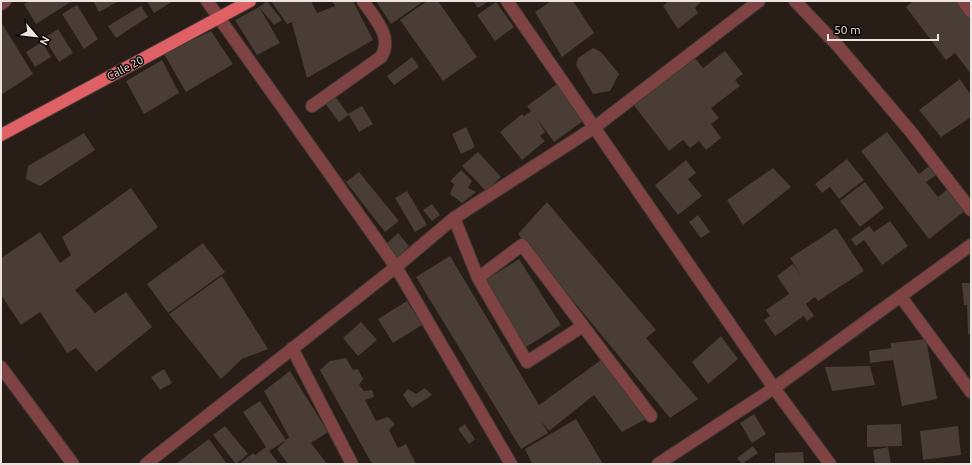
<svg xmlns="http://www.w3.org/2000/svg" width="972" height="465" font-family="Ubuntu,sans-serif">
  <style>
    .building { fill: #493d36 }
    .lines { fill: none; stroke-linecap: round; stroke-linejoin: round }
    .minor-casing { stroke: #433933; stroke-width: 14 }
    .major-casing { stroke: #433933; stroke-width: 14 }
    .minor { stroke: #804344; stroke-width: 12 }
    .major { stroke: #df6166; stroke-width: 12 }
    .labels { text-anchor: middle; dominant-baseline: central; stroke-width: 3; stroke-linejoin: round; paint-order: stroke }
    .street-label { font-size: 11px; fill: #ece4e0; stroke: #0d0806 }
  </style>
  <rect width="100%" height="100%" fill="#281d17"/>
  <path class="building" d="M29,1H72L36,24L24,4Z
    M93,1H119L99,12Z
    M147,1H173L154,13Z
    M267,1L282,20L274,25L259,7Z
    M271,1H311L317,13L335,6L332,1H353L373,40L307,78L292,23L297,21L287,24Z
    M376,1H424L391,24Z
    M427,1H438L477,57L443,81L400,20Z
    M473,1H489L478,8Z
    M551,1H573L594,33L562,57L535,12Z
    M669,1H701L695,8L698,13L678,29L663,6Z
    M913,1H959L971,17V74L955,53L946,60L906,7Z
    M496,2L514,27L495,41L477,15Z
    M77,5L98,39L84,49L62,14Z
    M141,6L148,17L116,38L108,26Z
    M259,7L280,43L257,55L235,20Z
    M1,22L33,74L1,95Z
    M58,29L73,53L59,62L44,38Z
    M211,31L233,64L186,92L164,54Z
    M42,42L51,57L35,67L26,52Z
    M593,48L601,52L619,74L610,91L593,94L576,65L578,58Z
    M725,51L743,74L735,80L740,86L711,108L719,118L711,124L721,138L706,150L699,141L690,148L683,140L669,151L633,104L694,57L703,68Z
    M412,57L419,67L394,85L387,76Z
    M162,60L179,93L144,114L126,81Z
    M960,79L971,95V117L941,137L919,110Z
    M557,84L583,121L554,142L537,119L545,132L540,136L545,141L522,160L500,132L522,114L524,116L531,111L527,106Z
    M334,95L348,114L362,106L373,124L359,132L349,115L339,122L324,102Z
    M466,127L475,147L461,154L452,134Z
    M887,132L919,174L929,166L936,175L926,182L938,197L949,188L966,210L929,239L861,151Z
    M84,133L95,150L40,186L26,179L28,166Z
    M478,152L501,177L486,191L462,166Z
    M847,159L864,180L839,199L830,187L822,193L815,184Z
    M686,160L696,173L688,179L702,196L678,215L655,185Z
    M773,168L791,187L743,225L727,200Z
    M461,170L472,181L468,188L476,192L462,203L450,194L454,184L450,181Z
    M359,172L399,221L385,232L346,182Z
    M865,182L884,208L860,227L840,201Z
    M131,188L158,227L75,290L95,313L126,292L152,327L96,372L76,348L67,353L40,312L21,325L1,295V258L40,232L60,263L71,255L62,237Z
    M407,191L427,225L415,232L395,198Z
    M547,202L656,330L646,338L698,399L670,418L518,234Z
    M432,204L440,215L432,221L423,210Z
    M698,215L710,232L701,238L689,222Z
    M890,221L908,246L882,265L864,240L856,246L851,239L869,226L874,232Z
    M836,228L864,271L818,301L815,297L806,304L814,316L807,321L804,316L775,336L764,320L770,316L766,310L789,294L777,276L793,264L802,277L790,258Z
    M398,233L409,246L397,258L385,245Z
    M203,243L225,272L168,313L147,284Z
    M450,256L539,405L608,355L651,416L622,432L594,395L549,431L542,422L548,433L521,449L416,277Z
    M519,259L561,325L523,349L481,283Z
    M222,276L268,349L242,359L221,379L169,314Z
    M962,283H971V334H968L967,305H964Z
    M407,301L422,325L393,343L378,319Z
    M361,322L377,340L358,356L343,338Z
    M721,336L738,359L708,384L692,362Z
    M926,339L937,399L902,406L892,354L893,360L870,363L869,351L891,348V343Z
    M346,358L353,370L358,369L363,379L359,385L364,391L372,390L374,397L365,400L376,421L388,417L395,424L389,430L398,448L406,444L416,464H372L320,370L330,361Z
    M870,366L875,385L832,391L825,367Z
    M164,369L172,383L160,390L151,377Z
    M290,371L328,432L311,443L327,464H288L277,449L289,437L264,391Z
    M425,388L432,395L412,408L403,395L408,389L416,394Z
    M260,401L286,440L269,451L279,464H239L253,453L255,455L266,447L243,412Z
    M754,414L766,434L752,443L740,423Z
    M576,419L603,464H532L525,449Z
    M465,424L475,439L469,444L458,429Z
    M901,424L902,446L867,447V425Z
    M225,426L248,454L236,464L213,435Z
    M958,426L961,455L923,460L920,431Z
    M209,439L227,464H178L177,463Z
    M753,446L758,453L742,464L737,458Z
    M888,447L891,464H875L873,450Z
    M803,452L804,464H775V453Z"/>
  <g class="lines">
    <defs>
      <path id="minor" d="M207,1L396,267L511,464
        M507,1L774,388L830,464
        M795,1L838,46L911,132L971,210
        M963,1L971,12
        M1,4L5,1
        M312,106L381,57C394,37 374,18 363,1
        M454,218L478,278L527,362L583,326
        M478,278L522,245L651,416
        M901,297L971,392
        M292,348L352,464
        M1,367L73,464
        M146,464L396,267L454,218L595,127L759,1
        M658,464L774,388L971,245"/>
      <path id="major" d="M1,135L250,1"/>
    </defs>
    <use href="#minor" class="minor-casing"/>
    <use href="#major" class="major-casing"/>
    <use href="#minor" class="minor"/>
    <use href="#major" class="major"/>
  </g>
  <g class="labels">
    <g class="street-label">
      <text transform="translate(125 68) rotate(-28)">Calle 20</text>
    </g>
  </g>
  <rect width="972" height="465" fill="none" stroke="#ece4e0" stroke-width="4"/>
  <g transform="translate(36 36) rotate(118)" stroke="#0d0806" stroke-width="3" paint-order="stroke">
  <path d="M0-3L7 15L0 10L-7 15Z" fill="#ece4e0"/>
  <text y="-6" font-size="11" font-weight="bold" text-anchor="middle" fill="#ece4e0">N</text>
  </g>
  <path d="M828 34v6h110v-6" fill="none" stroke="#ece4e0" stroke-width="2"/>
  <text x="834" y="34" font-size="12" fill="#ece4e0" stroke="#0d0806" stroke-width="3" paint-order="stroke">50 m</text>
</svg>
